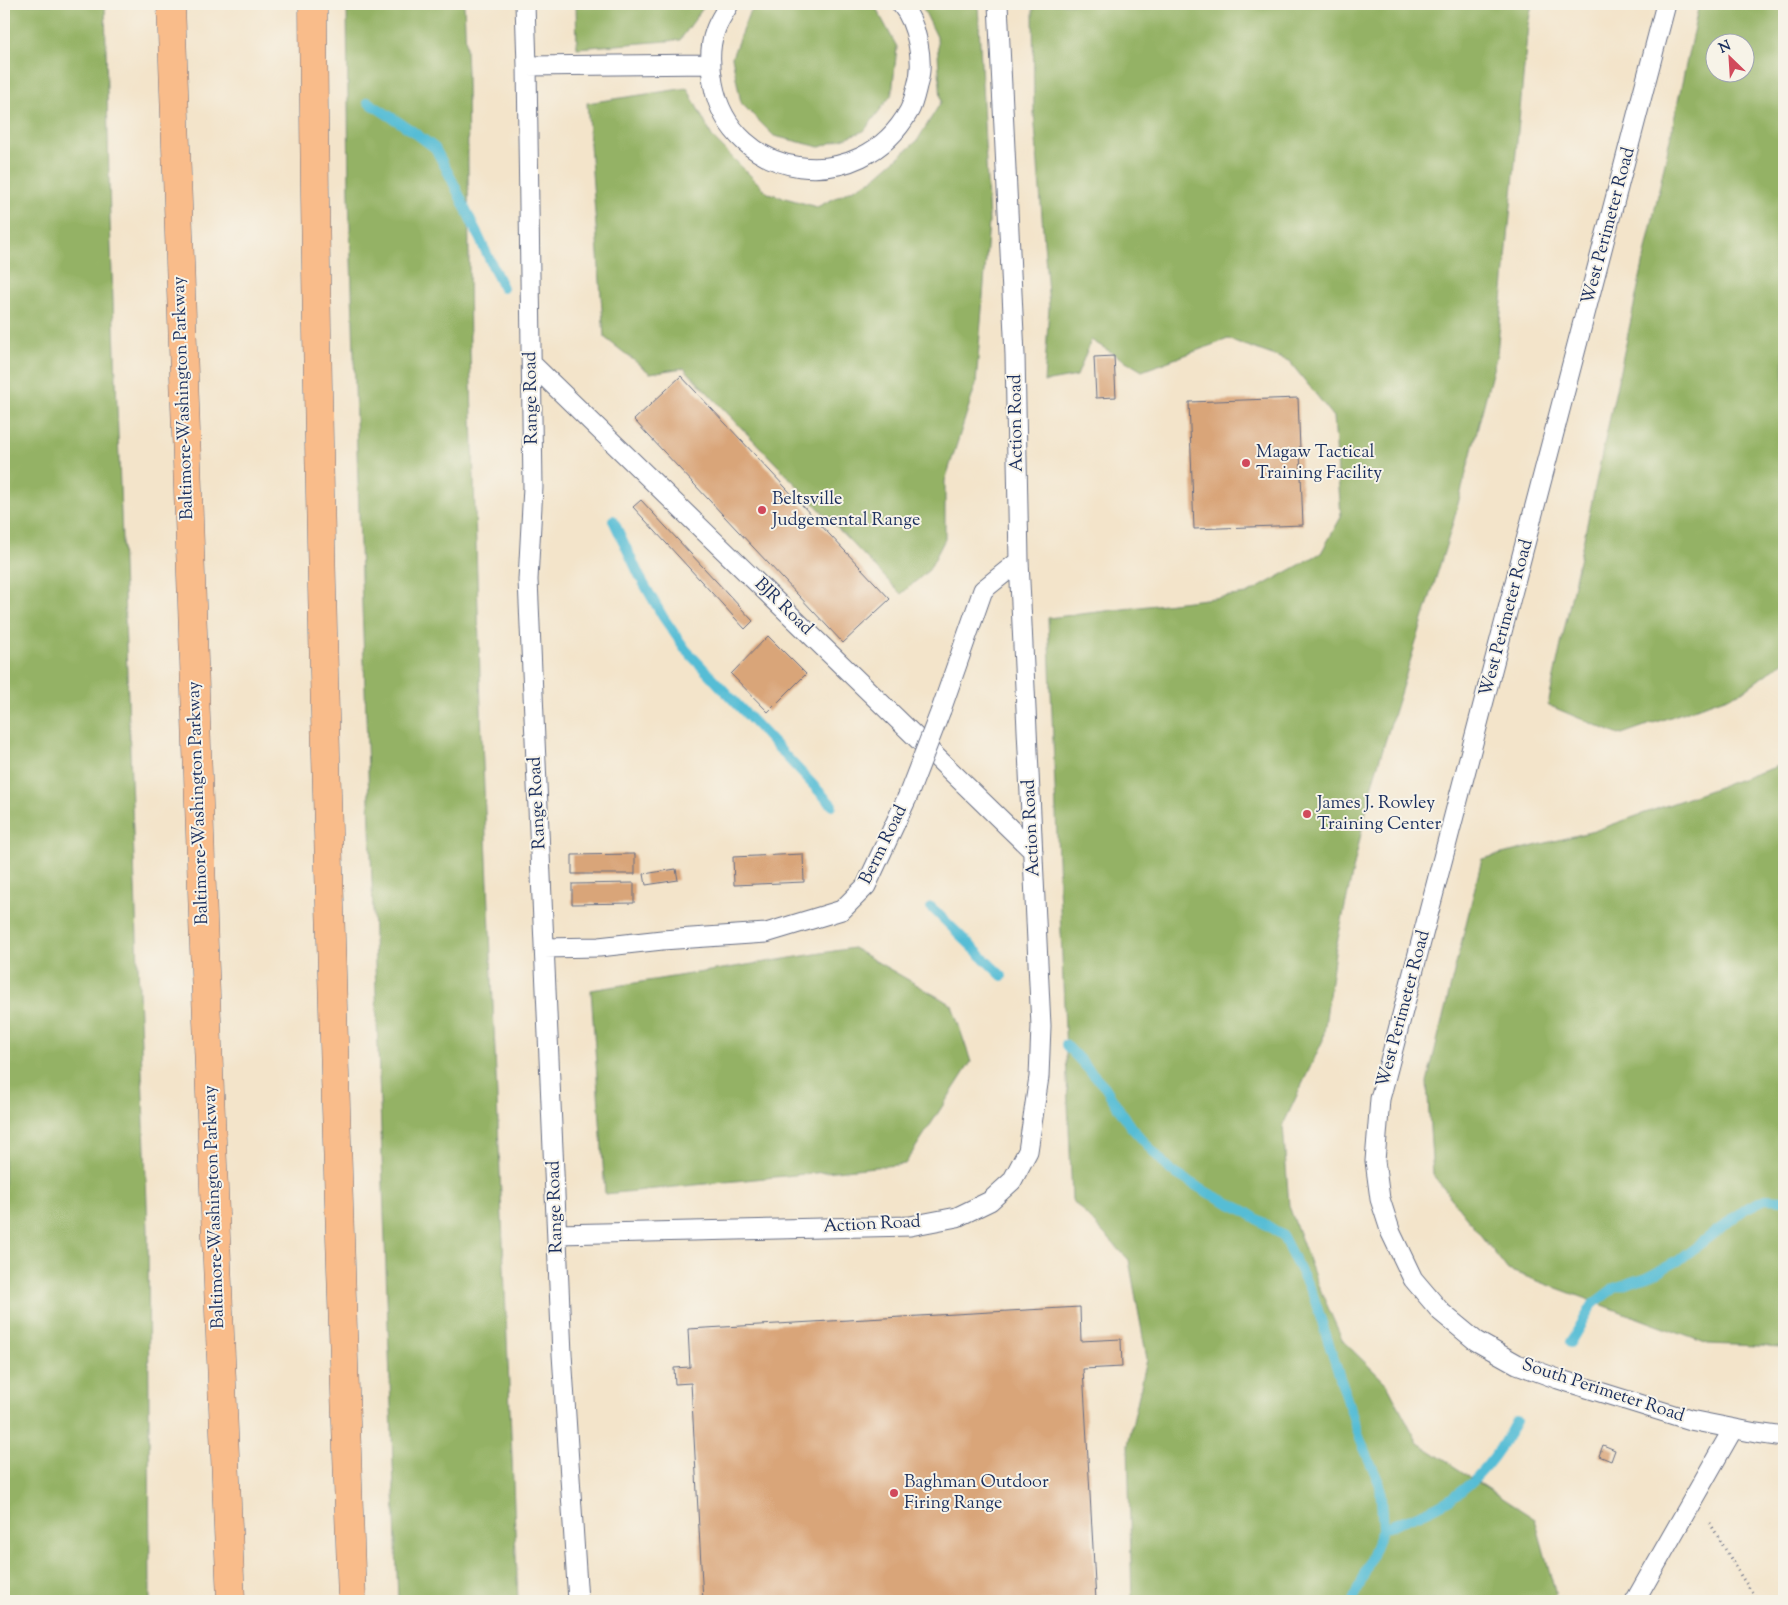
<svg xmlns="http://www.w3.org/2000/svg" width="1788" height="1605" font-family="'Sorts Mill Goudy',serif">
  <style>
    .forest { fill: #94b265; stroke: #587062; fill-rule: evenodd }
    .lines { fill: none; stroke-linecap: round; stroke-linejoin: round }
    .stream { stroke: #57bdd5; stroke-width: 10 }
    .building { fill: #d9a579 }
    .service-casing { stroke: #676e84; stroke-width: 21 }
    .motorway-casing { stroke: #676e84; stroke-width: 29 }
    .path { stroke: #676e84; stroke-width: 3; stroke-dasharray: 1 4; stroke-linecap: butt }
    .service { stroke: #fff; stroke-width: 19 }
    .motorway { stroke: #f9bc8a; stroke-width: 28 }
    .service-bridge-casing { stroke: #676e84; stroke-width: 21; stroke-linecap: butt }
    .service-bridge { stroke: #fff; stroke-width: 19 }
    .poi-dot { fill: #d1495b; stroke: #f7f3e8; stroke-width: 2 }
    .labels { text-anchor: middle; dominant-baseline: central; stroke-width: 4; stroke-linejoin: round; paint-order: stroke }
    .street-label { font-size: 18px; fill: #1b2f5e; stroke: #f7f3e8 }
    .poi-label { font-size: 18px; fill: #1b2f5e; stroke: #f7f3e8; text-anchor: start }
  </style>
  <rect width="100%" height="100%" fill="#f7f3e8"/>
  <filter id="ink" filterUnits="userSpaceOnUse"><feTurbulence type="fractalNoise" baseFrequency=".02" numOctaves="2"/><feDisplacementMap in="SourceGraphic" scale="10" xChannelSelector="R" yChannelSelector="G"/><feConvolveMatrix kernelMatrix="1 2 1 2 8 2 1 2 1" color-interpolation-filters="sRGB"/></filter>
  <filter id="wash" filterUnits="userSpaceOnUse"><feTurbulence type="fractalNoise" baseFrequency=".0096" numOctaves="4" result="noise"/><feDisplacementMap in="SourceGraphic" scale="20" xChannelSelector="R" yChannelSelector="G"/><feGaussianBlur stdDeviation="1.12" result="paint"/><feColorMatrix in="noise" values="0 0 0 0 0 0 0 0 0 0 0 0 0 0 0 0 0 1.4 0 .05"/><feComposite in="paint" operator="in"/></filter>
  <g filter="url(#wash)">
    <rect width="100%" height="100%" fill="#f3e4ca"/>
    <path class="forest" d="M4,4H105L110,220L148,1230L150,1601H4Z
      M347,4H464L467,73L470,351L482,740L518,1601H398L361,578L349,195Z
      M576,4H706L680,40L577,48Z
      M762,4H871L875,6L897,47L892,94L864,131L820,147L774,136L741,103L732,57L749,13Z
      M921,4H978L989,222L976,384L945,481V539L929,570L901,594L684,368L650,373L604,337L587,103L687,88L713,138L768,193L817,207L872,180L917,141L941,102L937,37Z
      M1033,4H1532L1528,25L1497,354L1453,523L1372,784L1335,952L1323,1040L1283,1125L1289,1206L1318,1285L1343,1341L1387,1384L1418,1443L1535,1519L1556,1595L1550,1601H1132L1128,1444L1147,1359L1129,1260L1072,1200L1048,618L1247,594L1321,553L1341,517L1334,417L1289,361L1228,339L1142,371L1091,340L1077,376L1044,382L1049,307L1034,113Z
      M1699,4H1784V661L1742,692L1619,735L1548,705ZM1716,42H1746V72H1716Z
      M1784,764V1347L1708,1344L1508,1270L1433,1175L1427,1082L1482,859L1594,831Z
      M853,948L952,1005L971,1062L905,1164L605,1194L591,990Z"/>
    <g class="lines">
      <path class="stream" d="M368,102L411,130L435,148L452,180L503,288
        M613,520L640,577L663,617L686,650L832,805
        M931,907L1002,976
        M1066,1045L1105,1087L1130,1126L1171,1171L1210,1194L1243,1210L1282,1235L1313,1295L1360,1439L1380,1485L1383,1528L1353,1601
        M1570,1343L1593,1304L1614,1288L1647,1277L1678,1261L1745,1209L1765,1199L1784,1200
        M1383,1528C1405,1520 1429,1512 1450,1499C1479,1480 1500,1452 1516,1421"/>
    </g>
    <g id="blocks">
      <path class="building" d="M1114,356L1116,397L1096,398L1094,357Z
        M681,376L890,599L843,643L634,420Z
        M1298,398L1303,525L1194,529L1189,402Z
        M641,500L753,621L745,629L633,507Z
        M768,636L806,674L768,712L731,674Z
        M635,854V874H572V855Z
        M803,854L804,882L734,885L733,857Z
        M676,869L678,880L646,885L644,874Z
        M634,883V903L572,904V884Z
        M1080,1307L1081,1341L1121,1339L1122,1367L1083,1369L1096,1601H703L691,1383L675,1384L674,1368L690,1367L688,1329Z
        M1603,1445L1615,1450L1611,1461L1599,1456Z"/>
    </g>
  </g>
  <g filter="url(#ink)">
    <use href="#blocks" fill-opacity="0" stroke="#676e84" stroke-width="1"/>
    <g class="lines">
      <defs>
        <path id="service" d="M525,4L527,66L533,487L528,580L562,1354L578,1601
          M729,4C725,12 718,21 715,31C709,47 710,66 713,83C731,182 861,198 909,111C913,104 915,94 917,86C925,62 917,23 901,4
          M1666,4L1380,1099L1375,1161L1380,1199L1391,1233L1413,1279L1441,1312L1476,1341L1517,1364L1558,1379L1690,1420L1756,1433L1784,1437
          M527,66L709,64
          M532,364L1033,851
          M941,710L983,590L1019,561
          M544,948L599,947L662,940L766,933L842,910L866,886L907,798
          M557,1234L910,1226L957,1217L990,1201L1012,1181L1028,1151L1039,1077L1041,1026L1019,561L1015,355L998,4
          M1635,1601L1733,1429"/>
        <path id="motorway" d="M171,4L204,947L231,1601
          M313,4C317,536 334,1069 352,1601"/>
      </defs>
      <use href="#service" class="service-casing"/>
      <use href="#motorway" class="motorway-casing"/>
      <path class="path" d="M1710,1523L1741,1576L1758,1601"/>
      <use href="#service" class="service"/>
      <use href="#motorway" class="motorway"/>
      <defs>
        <path id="service-bridge" d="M907,798L941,710"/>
      </defs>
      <use href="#service-bridge" class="service-bridge-casing"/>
      <use href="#service-bridge" class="service-bridge"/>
    </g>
  </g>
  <g class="poi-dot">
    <circle cx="1246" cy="463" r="5"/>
    <circle cx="762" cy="510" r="5"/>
    <circle cx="1307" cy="814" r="5"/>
    <circle cx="894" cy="1493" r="5"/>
  </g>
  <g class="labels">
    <g class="street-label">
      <text transform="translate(1609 226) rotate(-75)">West Perimeter Road</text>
      <text transform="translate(184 398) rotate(-92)">Baltimore-Washington Parkway</text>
      <text transform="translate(532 398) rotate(-91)">Range Road</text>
      <text transform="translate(1017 423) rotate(-91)">Action Road</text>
      <text transform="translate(783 607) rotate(44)">BJR Road</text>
      <text transform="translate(1507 618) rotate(-75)">West Perimeter Road</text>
      <text transform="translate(199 803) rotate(-92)">Baltimore-Washington Parkway</text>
      <text transform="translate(538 803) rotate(-93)">Range Road</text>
      <text transform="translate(1032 828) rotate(-93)">Action Road</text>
      <text transform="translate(884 845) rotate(-64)">Berm Road</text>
      <text transform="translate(1404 1009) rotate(-75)">West Perimeter Road</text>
      <text transform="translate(215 1207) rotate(-92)">Baltimore-Washington Parkway</text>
      <text transform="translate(556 1207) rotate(-92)">Range Road</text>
      <text transform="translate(872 1225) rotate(-3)">Action Road</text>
      <text transform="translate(1603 1391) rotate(18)">South Perimeter Road</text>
    </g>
    <g class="poi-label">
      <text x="1256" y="453">Magaw Tactical<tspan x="1256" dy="21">Training Facility</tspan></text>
      <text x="772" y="500">Beltsville<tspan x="772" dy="21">Judgemental Range</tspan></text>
      <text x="1317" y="804">James J. Rowley<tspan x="1317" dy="21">Training Center</tspan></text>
      <text x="904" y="1483">Baghman Outdoor<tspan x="904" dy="21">Firing Range</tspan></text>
    </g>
  </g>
  <rect width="1788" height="1605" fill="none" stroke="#f7f3e8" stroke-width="20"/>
  <g transform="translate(1730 58) rotate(335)"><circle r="24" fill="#f7f3e8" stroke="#9fa5b1"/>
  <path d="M0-4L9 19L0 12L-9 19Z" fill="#d1495b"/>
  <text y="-8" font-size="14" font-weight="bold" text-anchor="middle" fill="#1b2f5e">N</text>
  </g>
</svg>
